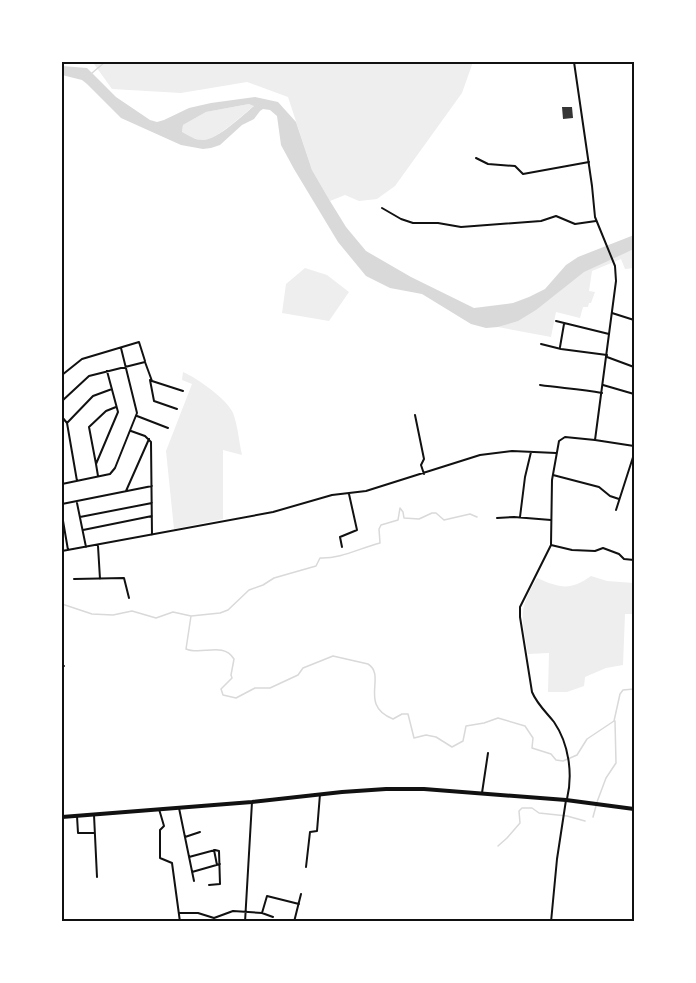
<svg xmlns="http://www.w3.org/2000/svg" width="696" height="983" font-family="Rubik,sans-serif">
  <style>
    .green { fill: #eee }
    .water { fill: #d9d9d9; fill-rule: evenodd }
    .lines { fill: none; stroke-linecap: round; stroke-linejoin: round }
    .stream { stroke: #d9d9d9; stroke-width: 1.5 }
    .building { fill: #353535 }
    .minor { stroke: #111; stroke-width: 2 }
    .tertiary { stroke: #111; stroke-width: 2 }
    .trunk { stroke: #111; stroke-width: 4 }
    .neatline { fill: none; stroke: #111; stroke-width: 2 }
  </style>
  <rect width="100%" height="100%" fill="#fff"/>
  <path class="green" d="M97,62H473L462,93L395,186L377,199L359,201L345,195L330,201L312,170L288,97L247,82L181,93L112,89L94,64Z
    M249,104L255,105C243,114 218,139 204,140C197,141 188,135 182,133L183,125L206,112Z
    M634,249V268L625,269L621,259L592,271L589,291L595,292L591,303H589L588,307H583L580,318L556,312L551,337L498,327C535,315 553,293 583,272C598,262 618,256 634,249Z
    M305,268L327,275L349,292L329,321L282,313L286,284Z
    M183,372C197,378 227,399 233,413C238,426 239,442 242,455L223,450V519L174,529L166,451L192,384L182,380Z
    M591,576L607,581L634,583V614H625L623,665L606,668L585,677L584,686L567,692H548L549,653L528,654C522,617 517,612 537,578C560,588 570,591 591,576Z"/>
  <path class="water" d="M62,66L87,68L116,97L150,120L157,122L164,120L189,108L211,103L255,97L278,102L296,122L312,170L330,201L346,227L366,251L411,277L474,308L513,303L529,297L545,289L566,265L578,257L634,235V249L584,272L536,310L518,321L498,327L486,328L471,324L422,294L390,288L366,276L338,242L294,169L281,145L277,116L270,110L263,109L260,111L254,119L242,125L220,145L211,148L203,149L181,145L121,118L87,84L82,80L62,75ZM249,104L254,106C243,115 218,139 204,140C196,141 188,135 182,132L183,125L206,112Z"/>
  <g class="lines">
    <path class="stream" d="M92,73L105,62
      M62,604L92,614L113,615L132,611L156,618L173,612L191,616L220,613L228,610L249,590L263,585L274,578L316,566L320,558C340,559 360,548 380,543L379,529L381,525L398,520L400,508L403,512L404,518L419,519L432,513H436L444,520L470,514L477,517
      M191,616L186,649C201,656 223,641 234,659L231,675L232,678L221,689L223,695L236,698L255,688H270L298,675L303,668L333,656L368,664C387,676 358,705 393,719L402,714H408L414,738L426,735L436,737L452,747L463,741L466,726L484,723L498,718L525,726L533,738L532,748L551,754L556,760L563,761L577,755L587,739L614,721L620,694L623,690L634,689
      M597,802L606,778L616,763L615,721
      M593,817L596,806
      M498,846L507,838L520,823L519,811L522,808H532L539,813L567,816L585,821"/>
  </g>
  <path class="building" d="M562,107H572L573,118L563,119Z"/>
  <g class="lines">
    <path class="minor" d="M476,158L488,164L515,166L523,174L589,162
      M382,208L401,219L413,223H438L461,227L541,221L556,216L575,224L596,221
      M612,313L634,320
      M556,321L609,334
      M541,344L561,349L607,355
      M560,347L564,324
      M607,357L634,367
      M62,375L82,359L139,342L145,361
      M150,380L154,401L177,409
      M540,385C561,388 581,389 602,393
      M603,385L634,394
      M62,401L89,376L145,362L152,381L183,391
      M415,415L424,459L421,465L424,474
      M137,416L168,428
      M62,417L67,423
      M131,431L145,436L151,442L152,535
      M595,440L634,446
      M96,464L89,427L106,411L116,407
      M553,475L599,487L610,496L619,499
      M98,476L96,464L118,412L107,371
      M77,481L67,423L93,396L112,389
      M62,484L110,474L115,468L137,413L121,348
      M126,491L149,439
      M77,503L86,547
      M62,504L152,486
      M616,510L634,454
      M62,515L68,550
      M80,517L152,503
      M520,517L525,477L531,452
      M497,518L514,517L551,520
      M83,530L152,516
      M551,545L572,550L595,551L603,548L619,554L624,559L634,560
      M98,546L100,579
      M342,547L340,537L357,530L349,494
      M62,551L273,512L332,495L366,491L480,455L512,451L556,453
      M74,579L124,578L129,598
      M62,666H64
      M482,793L488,753
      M179,808L194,881
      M159,809L164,826L160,830V858L172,863L180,922
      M94,815L97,877
      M77,816L78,833H94
      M185,837L200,832
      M214,850L217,865
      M189,857L215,850L219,851L220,884L209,885
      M306,867L310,832L317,831L320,794
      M192,872L220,864
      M179,913H198L214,918L233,911L262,913
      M273,917L262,913L267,896L299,904
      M245,922L252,802
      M294,922L301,894
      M551,922L557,859L566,800"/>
    <path class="tertiary" d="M567,799C573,774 569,744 554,722C546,712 537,704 532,692L520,617V607L551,545L552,480L559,441L565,437L595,440L616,281L615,266L595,217L592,186L574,62"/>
    <path class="trunk" d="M62,817L252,802L342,792L386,789H424L566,800L634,809"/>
  </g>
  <rect width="696" height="983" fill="none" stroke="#ffffff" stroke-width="126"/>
  <rect x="63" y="63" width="570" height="857" class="neatline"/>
</svg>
